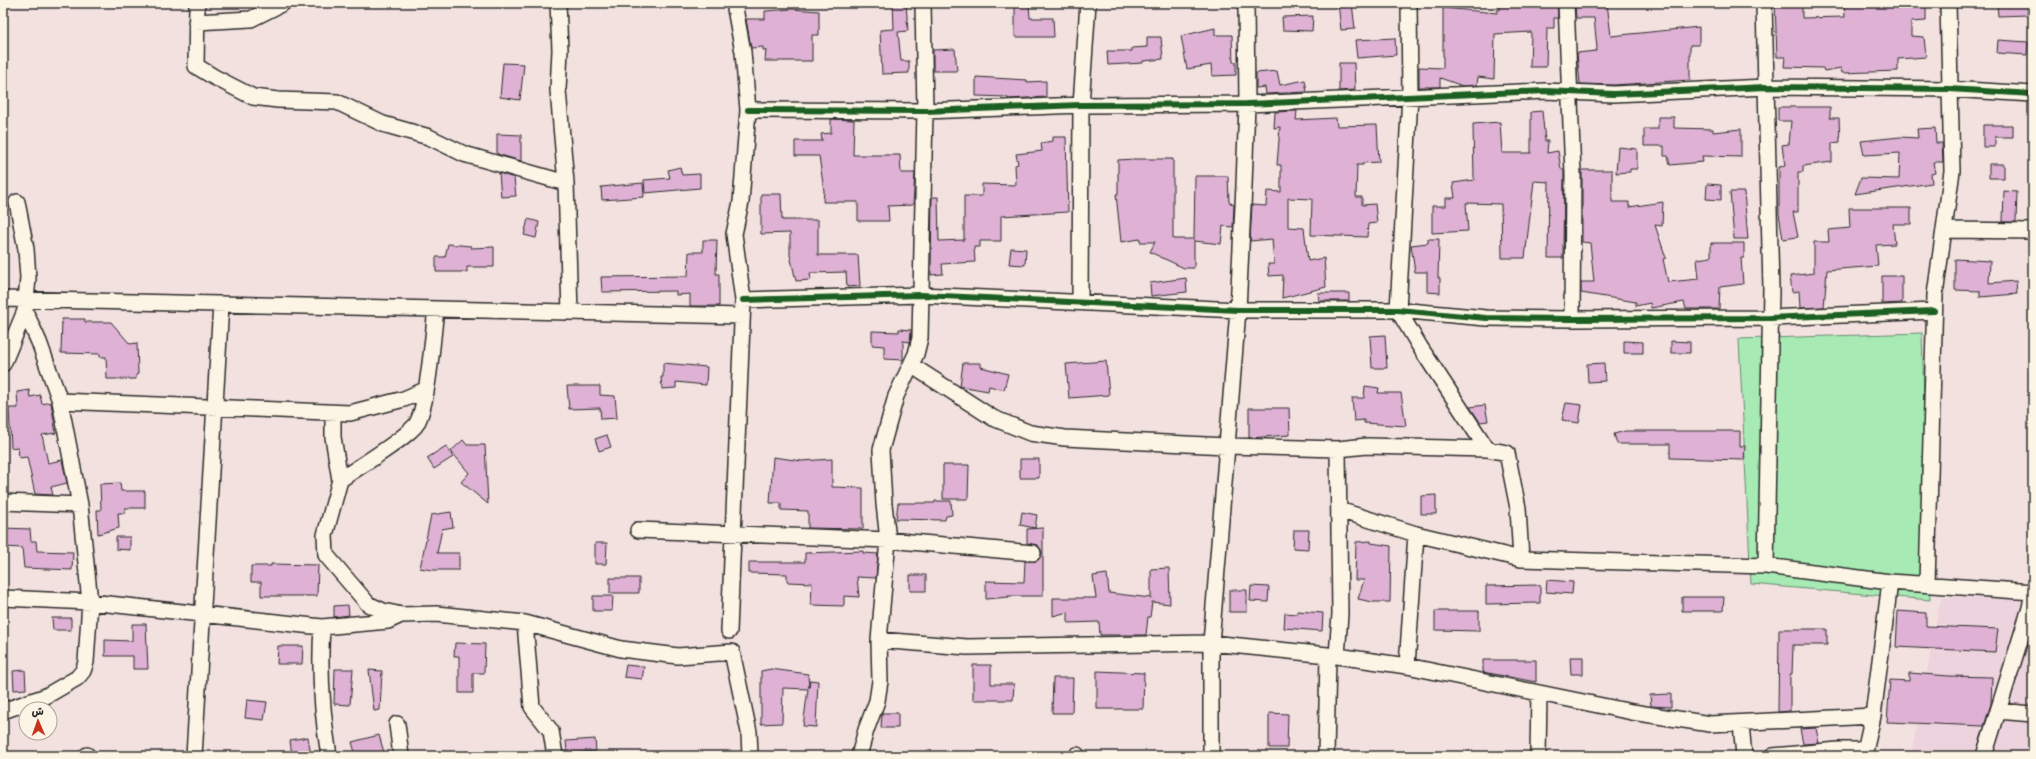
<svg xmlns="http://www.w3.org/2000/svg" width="2036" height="759" font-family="Mynerve,'Playpen Sans Arabic',sans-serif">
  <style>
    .built { fill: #edd3dd }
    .green { fill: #a7eab4; stroke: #698a70 }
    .building { fill: #deb1d5; stroke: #2b2b2b }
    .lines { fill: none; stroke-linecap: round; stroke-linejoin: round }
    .minor-casing { stroke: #2b2b2b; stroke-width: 18 }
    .minor { stroke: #fcf5e5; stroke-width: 15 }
    .cycleway-casing { stroke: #fcf5e5; stroke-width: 8 }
    .cycleway { stroke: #1b5e20; stroke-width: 6 }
  </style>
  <rect width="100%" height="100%" fill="#f3e1e0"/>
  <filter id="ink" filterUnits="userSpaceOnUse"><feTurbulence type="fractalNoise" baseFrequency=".025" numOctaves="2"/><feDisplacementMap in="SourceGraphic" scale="8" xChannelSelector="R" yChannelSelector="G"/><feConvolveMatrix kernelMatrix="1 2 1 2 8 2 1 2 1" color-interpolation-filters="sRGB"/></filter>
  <g filter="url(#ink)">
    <path class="built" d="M2033,592V756H1911L1941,598Z"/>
    <path class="green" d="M1922,333L1930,600L1751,584L1739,339Z"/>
    <path class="building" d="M893,3H906L908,31L898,32L901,61H909V73L882,74L880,30L894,29Z
      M1338,3H1352L1355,29L1341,30Z
      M1500,3H1557L1558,18H1554V28H1547L1546,67H1530L1531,32L1495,34L1494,79L1478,77L1477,85L1463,86L1440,78V87H1419V67L1443,68V8L1497,13V10H1500Z
      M1575,3H1607L1611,36L1699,27V45H1690V80L1614,85L1580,84L1577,53L1596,51L1597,48L1594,18H1576Z
      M1775,3H1802V18L1845,17L1844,3H1926V21L1911,22V36L1924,37L1926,57L1898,59V71L1842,73L1841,68L1824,71L1823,68L1784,67L1785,57H1777Z
      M2021,3H2027L2028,15L1998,16L1997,4Z
      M1029,5L1030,18H1053L1054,37H1015V6Z
      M792,9L819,11V35H812V61H765L766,50H763V47L751,48L746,19H765V11Z
      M1313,16L1312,31L1283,30L1282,17Z
      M1215,28V35H1232L1233,62H1236V75L1212,76L1211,65L1187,69L1181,36Z
      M1147,37H1161L1163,59L1143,61V63L1108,65L1107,51H1132V48L1147,47Z
      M1395,38L1396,55L1357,58L1355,40Z
      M1998,40L2028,42L2027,55L1997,53Z
      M955,49L957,71H933V50Z
      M503,63L524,64L520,100L500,97Z
      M1339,63H1354L1355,90L1339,91Z
      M1277,71L1280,85L1305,80L1307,92L1266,94L1265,87L1256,88V73Z
      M976,77L1027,80V82L1046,81V97L1008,99L1007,97L976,96Z
      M1778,107H1830V118H1839L1840,142L1832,143V162L1803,166V172H1798V212H1793L1798,237L1783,239L1779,214V167L1785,166L1782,145L1789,144L1791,121H1778Z
      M1297,111L1296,120L1336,118L1337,126L1377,125L1379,162L1363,163V165H1357L1356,197H1362V205L1375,204L1377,223L1368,224L1367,237L1311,235L1312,199L1288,198V227L1304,228L1308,261L1324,258L1326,287L1282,298L1283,275L1269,276L1268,264H1274L1272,239L1250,241L1252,205L1266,206L1267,191L1281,192V165H1277L1280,127L1274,128L1275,112Z
      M1542,111L1545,141H1548L1547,153L1558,151L1561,169H1564L1563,258H1548L1549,182L1534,181L1525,258H1502L1501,204L1466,203L1468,231L1432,233V206H1446V198H1455L1453,183L1474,180L1473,124L1500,122L1502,153H1531V112Z
      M1658,117H1674V128L1713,129V132L1741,129V157L1702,156L1703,162L1670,165L1668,156H1664V146H1644V129H1658Z
      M831,119L854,120L853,155H900L901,173H915L913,205L888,206L889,221H858V202H823L824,191L819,156H795V141H822L821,134L831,133Z
      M1983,125H2013V137H1995V147H1983Z
      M1935,128L1936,143H1942L1943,162H1933L1935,173L1931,174L1932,183L1855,194L1861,178L1899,179L1900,153L1864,155L1861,141L1900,137L1918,138L1917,129Z
      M497,134L521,135V161L497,154Z
      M1053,137H1066L1068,212L1001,216V241H980V247H974L975,262L942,264L943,274L931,275L932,197H938L939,241L964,240V196H982V184L1016,185L1015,165L1018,164L1016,154L1042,151L1041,143L1053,141Z
      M1618,147L1637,149V169H1630V172L1616,173Z
      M1134,159H1173V239H1194L1195,176H1228L1229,202L1234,205L1233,227L1223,226L1221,244L1194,241V268H1184L1150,252L1155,242H1140V239L1121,242L1116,194H1118V160Z
      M1989,164H2004V178H1989Z
      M680,167L682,175L700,174V188L645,193L644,180L670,178L668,170Z
      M1582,170H1612V202H1629V207L1663,202L1662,226L1655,225L1666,258L1663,259L1668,282L1699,279L1697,259L1711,257V243H1744V258H1741L1743,284L1720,287L1719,309H1686L1684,302L1651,308L1650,303L1636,306V302L1581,293V282H1594L1590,243L1582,242Z
      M499,173L514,178L516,196L501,197Z
      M643,183L644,197L602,200L601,187Z
      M1707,184L1721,185V200L1706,199Z
      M2004,191L2017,192L2016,222H2003Z
      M1730,192H1744L1748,239H1734Z
      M761,194H781L782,220H818V255H858L860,286L847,287L846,272L810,273L811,280L796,281L790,255V233L761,234Z
      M1849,208H1911V224H1893L1895,244L1876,245L1878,266L1827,270L1824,307L1800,308L1799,291L1792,292L1790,276L1814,273V242H1829L1828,230L1850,228Z
      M528,219L539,222L536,238L524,235Z
      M1428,239H1439L1438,278H1440V293L1427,292V272H1415L1411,245L1428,243Z
      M703,240H717L716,274H719V306H690V294L676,295V291L602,292L601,277L688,276L689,252H703Z
      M448,244L471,246V248L494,247V267H467V272H436V257H445Z
      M1011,248L1026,249L1025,265L1009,264Z
      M1955,259L1990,261L1989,283L2016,281L2017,294L1980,297V291L1955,290Z
      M1882,276H1902V303L1882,304Z
      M1186,278L1187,292L1151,296L1150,283Z
      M1318,293H1349V301H1319Z
      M62,319H85V322H111L130,344L137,343L138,374L136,375V379H107L106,357H100V354L61,353Z
      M899,329L911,330L910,342L903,341V360L884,359V346L872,345V331L899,332Z
      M1385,335L1387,368H1372L1370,336Z
      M1624,341L1643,342V353H1624Z
      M1671,341L1690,342V353H1671Z
      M1106,361L1109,395L1069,398L1066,364Z
      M663,363L707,367L706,385L676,382V388L662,389L661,377H663Z
      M963,363H981V367L1008,374L1004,390L989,386L988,391L960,386Z
      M1604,363L1605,381L1588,382L1587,364Z
      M567,386H600V395L615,396L617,418L601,419L600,408L569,409Z
      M1365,386L1379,388L1378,393H1401L1406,426L1364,423V420L1354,421L1352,398H1364Z
      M29,390L30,397L40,395L42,404L51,402V403L56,433L42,435L48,463L62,460L67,483L51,487L53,495L35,494L27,457L19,458L18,447L11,448L9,408H18L17,392Z
      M1566,403L1582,405L1579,423L1562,420Z
      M1485,405L1488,421L1480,422L1470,407Z
      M1249,408H1289L1290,435L1249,438Z
      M1625,431H1740V446H1745L1744,460L1670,458V444H1617L1614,434Z
      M607,435L611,447L599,451L595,439Z
      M463,440L467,445H485L488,504L461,482L469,473L451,451Z
      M446,446L453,457L434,469L427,458Z
      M773,457L802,461L832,459V487L863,488V529L808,528V511L781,510V503H770Z
      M1020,459H1039V478H1020Z
      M943,465H969L968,499H943Z
      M120,483L121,491H145V508H125V513H118L119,528L98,534L97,510H101L100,484Z
      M1436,495V514H1421V496Z
      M935,501H951L952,515L946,516L945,520L896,519L898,503H935Z
      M451,512L453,527L442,529L437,553H459V570H432L420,568L431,515Z
      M1022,512L1037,515L1035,528L1020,525Z
      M3,528L30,529L31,541H36L37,551L73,552L72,570L24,568L22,548L3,547Z
      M1043,528V596H1008L1009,597L986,599V581L1024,582L1025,561H1037L1042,553L1038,545L1027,543V529Z
      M1294,530H1309L1308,549L1293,548Z
      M116,537H130V550L116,549Z
      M1371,541V543L1391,546L1390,602H1372L1358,599L1364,580H1355L1356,542Z
      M595,543H607L606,564H595Z
      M863,551V553L878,554L876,578L857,577L859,597L844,596V606L811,605L812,583L787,582V574L749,573V562H805V553Z
      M271,564L318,565L317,596H261V582H251V566H271Z
      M1169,568L1170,604L1152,602L1150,617H1148L1146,635H1100L1099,622L1068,623V612L1053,616V598H1096L1093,576L1107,574L1109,593L1151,598V569Z
      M910,575H926V591H910Z
      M610,578H639V593H610Z
      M1547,580L1573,582L1572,594L1546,592Z
      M1540,585V603L1486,604V586Z
      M1251,586L1269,587L1268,602L1250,601Z
      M1229,590H1247V612H1229Z
      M593,596H613L612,611H593Z
      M1682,597H1724L1723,611H1682Z
      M348,605L349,615L334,617V606Z
      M1297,611L1323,613L1322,631L1284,628L1285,613L1297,614Z
      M1435,611H1479V631L1435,630Z
      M1898,611L1926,613V626L1998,629L1995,652L1896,647Z
      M52,618H71V630H53Z
      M132,624H146L148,669H133V656H105V640L132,641Z
      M1779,629H1827V645H1793L1792,674H1790V711L1778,712Z
      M455,643L485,644L484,673H473V693H459V656H454Z
      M278,646H303L302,664H277Z
      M1570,657H1583V674H1571Z
      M1483,660H1536V682L1483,672Z
      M626,665L644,667L642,679L624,677Z
      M973,665H991V684H1014L1013,700H973Z
      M335,669H353L350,705L334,704Z
      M771,669L808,674L809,688L810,680L818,681L816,727L803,726L808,689L783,688L782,723L761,724V671Z
      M25,670L26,689L14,690L13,671Z
      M369,670L382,671L380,710L374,711Z
      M1097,671L1144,673L1143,709H1097Z
      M1909,673L1949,676L1992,677L1991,704L1984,726L1887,722L1890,680L1909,681Z
      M1053,678H1073L1072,713H1052Z
      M1671,694V707L1651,706L1650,695Z
      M247,700L267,702L264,720L245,718Z
      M882,713H898V728H881Z
      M1269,713L1288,714L1287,748H1269Z
      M1816,728L1819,743L1803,744L1800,729Z
      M379,735L385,756H356L352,742Z
      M308,737L311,756H292L290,740Z
      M595,739L596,751L567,753L566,741Z"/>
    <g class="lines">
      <defs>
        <path id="minor" d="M197,3L196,66L214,77L253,97L278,100L337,102L383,124L429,137L464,154L566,183
          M558,3L560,50L558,90L566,183L570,312
          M1409,3L1410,96L1398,310L1420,347L1487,449L1507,453L1518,508L1521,559
          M1566,3L1573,174L1572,319
          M1764,3L1771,289L1766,566
          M196,22L251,19L283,3
          M748,110L925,111L1081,105L1247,104L1545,91L1614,94L1766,87L1949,89L2033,94
          M1945,230L2033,231
          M3,299L742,316
          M743,300L921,295L1238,310H1398L1486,318L1572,319L1770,318L1934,311
          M1080,302L1081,105L1088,3
          M3,364L25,311
          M911,365L993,418L1030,433L1065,438L1226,446L1338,449L1367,446L1487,449
          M60,401L350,413L404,399L425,390
          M333,413V437L340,480L325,535L326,555L368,604L383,611L402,615L436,614L525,623L621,649L678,656L732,652L749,732L750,756
          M340,480C361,465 398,444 415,426C428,411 433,332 436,309
          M3,502L80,505
          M1339,510L1416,534L1521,559L1766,566L1890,582L2033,592
          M638,530L888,540L1033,553
          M1927,584L1935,295L1952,171L1948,3
          M3,598L90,602L322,627L388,621L401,615
          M525,623L532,707L551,731L555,756
          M322,627C319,671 322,713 329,756
          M729,631L743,300L734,234L741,202L748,110L743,52L734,3
          M879,640L967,647L1211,643L1337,656L1407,666L1632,712L1710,724L1873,716
          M1337,656L1340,614L1338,449
          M1407,666L1416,534
          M3,711L46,696L77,678L83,671L86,662L90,602L80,505L60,401L39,342L25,311L28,278L26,249L17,202
          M1998,711L2033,714
          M397,724L401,756
          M1741,724L1744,756
          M87,755V756
          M1077,755V756
          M194,756L221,304
          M859,756L866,730L877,701L880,681L879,640L888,540L884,504L881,450L896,396L916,354L920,338L925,111L923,3
          M1211,756V643L1238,310L1244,185L1247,104L1246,3
          M1326,756L1328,655
          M1538,756L1539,693
          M1773,756L1838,750H1865
          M1864,756L1873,716L1890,582
          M1984,756L2030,608L2033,592"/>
      </defs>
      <use href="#minor" class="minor-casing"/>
      <use href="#minor" class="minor"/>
      <defs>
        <path id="cycleway" d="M748,110L925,111L1081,105L1247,104L1545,91L1614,94L1766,87L1949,89L2033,94
          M743,300L921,295L1238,310H1398L1486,318L1572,319L1770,318L1934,311"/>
      </defs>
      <use href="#cycleway" class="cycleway-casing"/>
      <use href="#cycleway" class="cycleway"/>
    </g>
  </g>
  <rect width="2036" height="759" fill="none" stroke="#fcf5e5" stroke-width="16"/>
  <rect x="8" y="8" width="2020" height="743" fill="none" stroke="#2b2b2b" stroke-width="1.5" filter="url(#ink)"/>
  <g transform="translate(38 721) rotate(358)"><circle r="19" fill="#fcf5e5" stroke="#a8a49b"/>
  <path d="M0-3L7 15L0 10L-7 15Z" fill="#c8321e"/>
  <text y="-6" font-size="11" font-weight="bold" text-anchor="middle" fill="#2b2b2b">ش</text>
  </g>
</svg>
